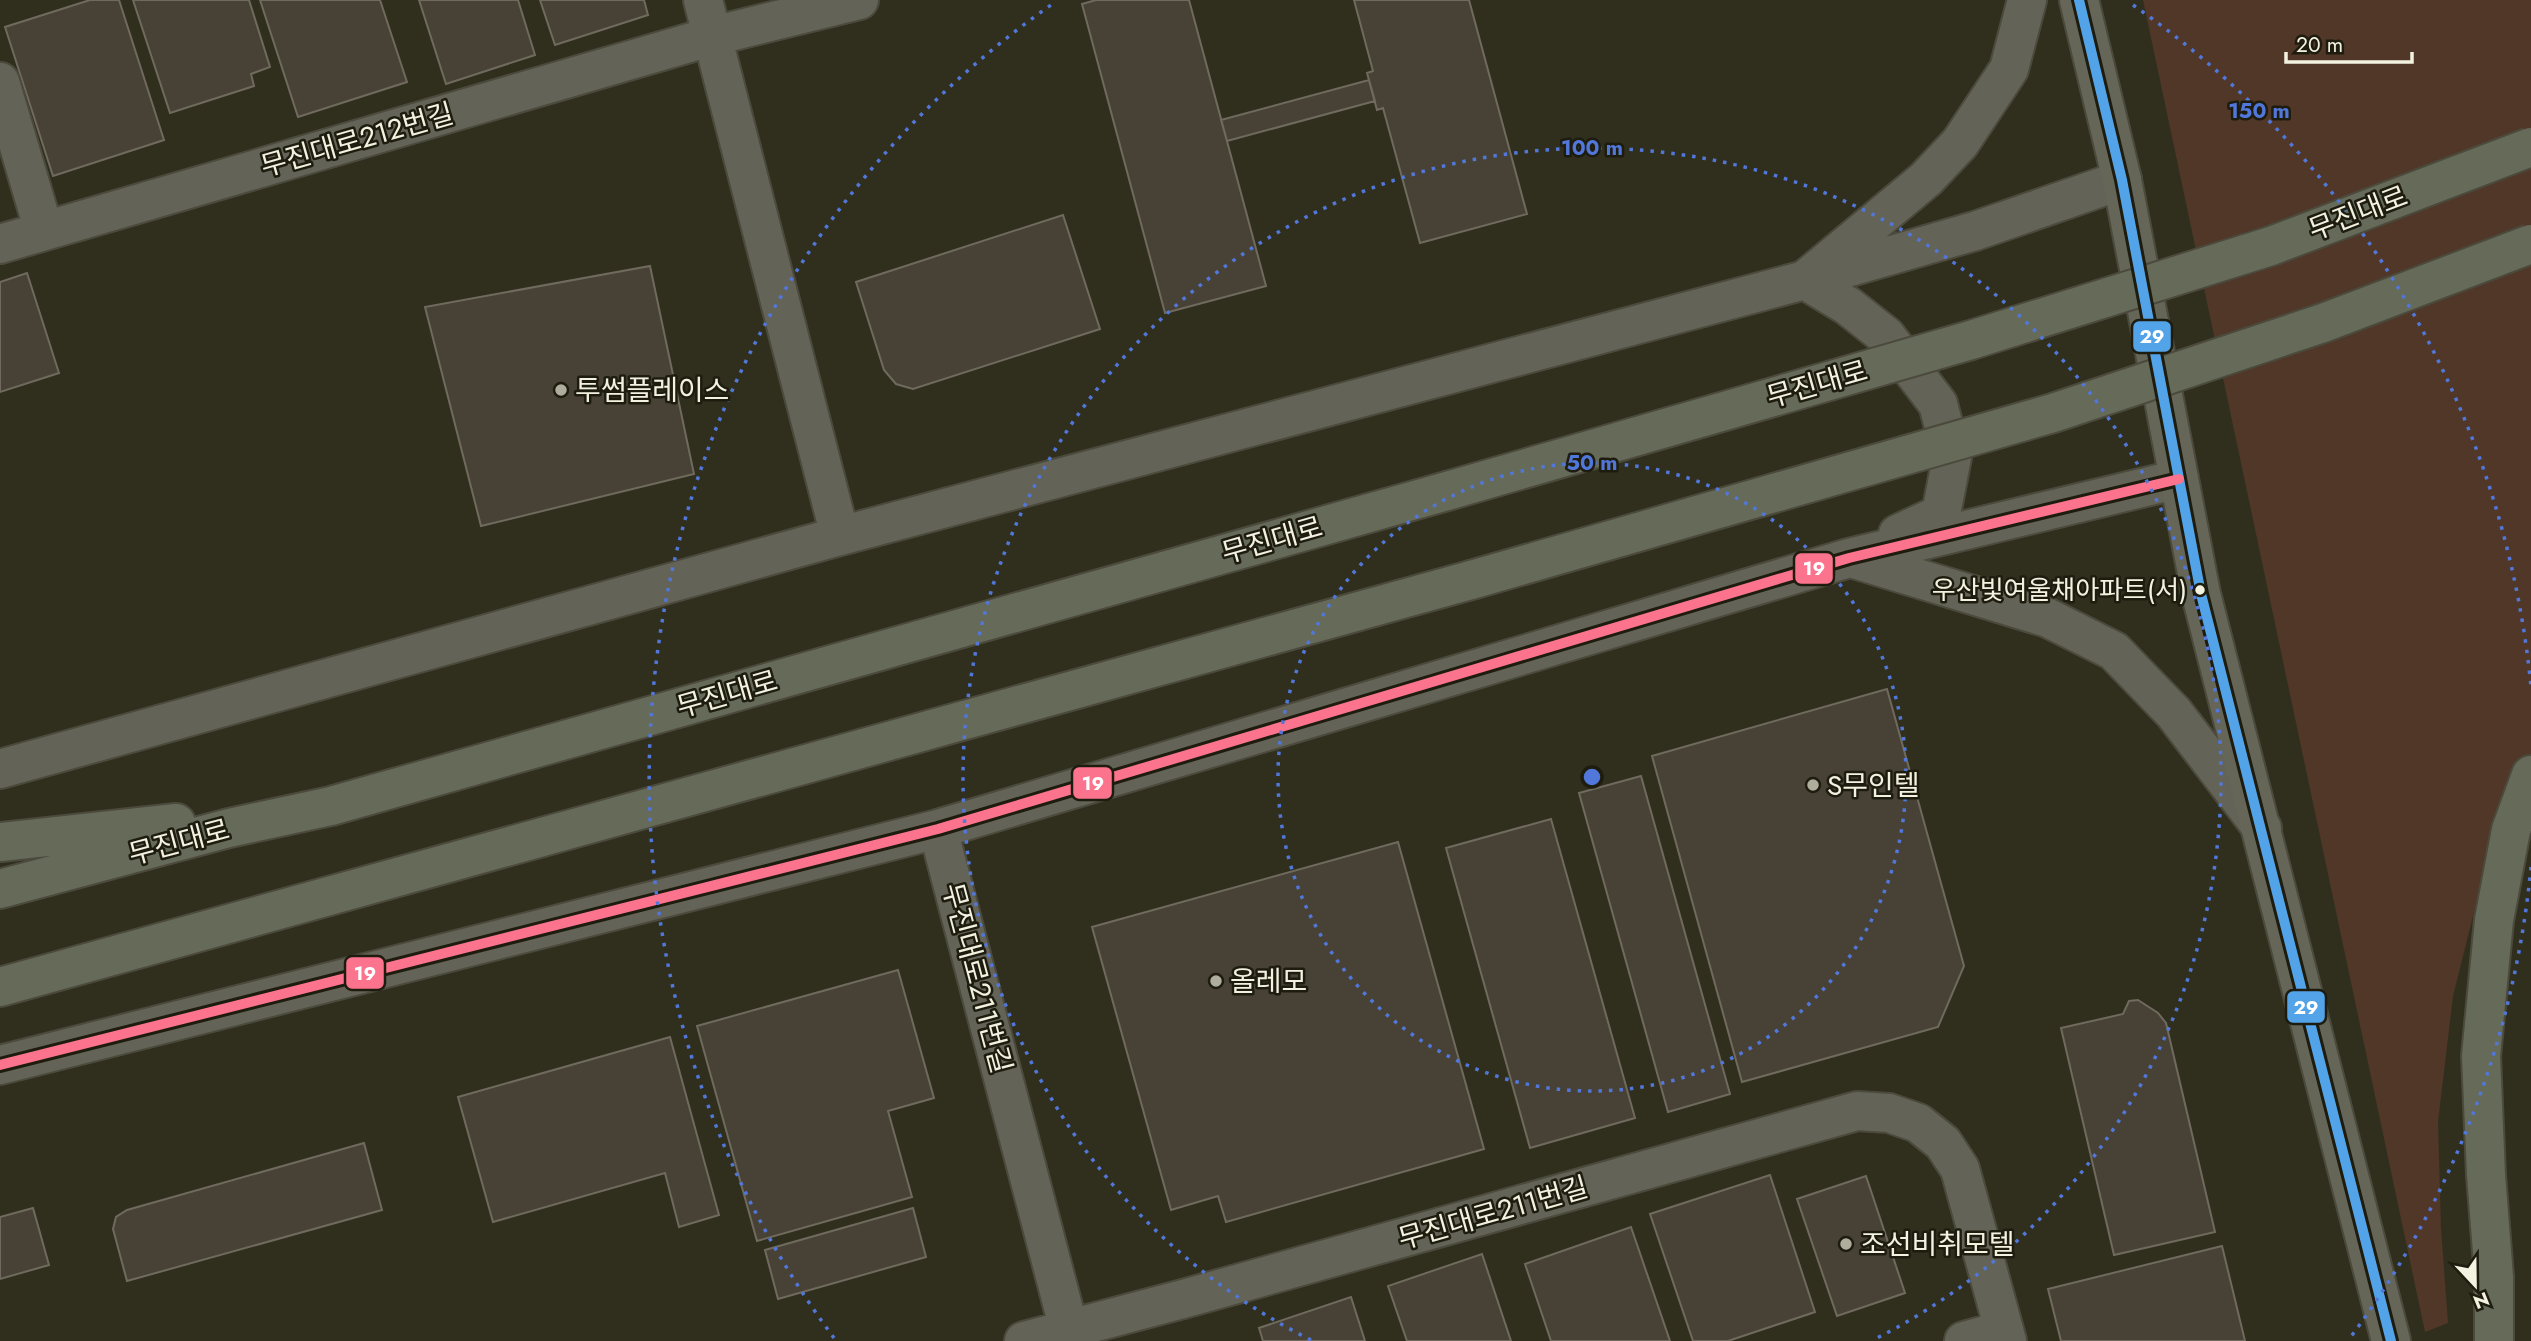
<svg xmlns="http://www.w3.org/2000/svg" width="2531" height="1341" font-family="Jost,'Noto Sans KR',sans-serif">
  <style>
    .green { fill: #503728 }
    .building { fill: #474235; stroke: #6f6a5d; stroke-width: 2 }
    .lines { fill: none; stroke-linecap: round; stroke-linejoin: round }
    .minor-casing { stroke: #4b4a3c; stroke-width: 42 }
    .major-casing { stroke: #4b4a3c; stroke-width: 42 }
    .highway-casing { stroke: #4b4a3c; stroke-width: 42 }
    .minor { stroke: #646357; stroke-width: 38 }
    .major { stroke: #656658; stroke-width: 38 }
    .highway { stroke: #666a59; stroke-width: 38 }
    .highway-bridge-casing { stroke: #4b4a3c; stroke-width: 42; stroke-linecap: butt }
    .highway-bridge { stroke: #666a59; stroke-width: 38 }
    .bus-1-casing { stroke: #1d1c0e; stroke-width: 16 }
    .bus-2-casing { stroke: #1d1c0e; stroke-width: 16 }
    .bus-1 { stroke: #53a3e8; stroke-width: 10 }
    .bus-2 { stroke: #fc738d; stroke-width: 10 }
    .ring { fill: none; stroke: #5277da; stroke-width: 3.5; stroke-dasharray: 3.5 7 }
    .poi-dot { fill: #afae9c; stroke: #1d1c0e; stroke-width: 2.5 }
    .bus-dot { fill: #f3f2e0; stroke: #1d1c0e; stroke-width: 2.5 }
    .labels { text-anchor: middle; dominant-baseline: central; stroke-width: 5; stroke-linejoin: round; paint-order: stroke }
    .bus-label { font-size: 26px; fill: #f3f2e0; stroke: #1d1c0e; text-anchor: end }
    .street-label { font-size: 28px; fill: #f3f2e0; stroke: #1d1c0e }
    .poi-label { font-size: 28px; fill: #f3f2e0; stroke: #1d1c0e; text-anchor: start }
    .centre { fill: #5277da; stroke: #1d1c0e; stroke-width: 3.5 }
    .ring-label { font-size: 21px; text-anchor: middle; font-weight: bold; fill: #5277da; stroke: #1d1c0e; stroke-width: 5; stroke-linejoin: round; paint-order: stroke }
    .line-badge { stroke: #1d1c0e; stroke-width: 2.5 }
    .badge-label { font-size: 19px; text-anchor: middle; font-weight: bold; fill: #fff }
  </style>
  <rect width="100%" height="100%" fill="#302f1e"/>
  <path class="green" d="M2143,0H2531V759L2488,856L2453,996L2438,1122L2441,1228L2448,1323L2425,1332Z"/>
  <path class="building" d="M90,0H119L164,140L53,176L5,27Z
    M133,0H249L270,67L251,74L254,86L170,113Z
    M260,0H380L407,82L298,117Z
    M419,0H518L535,55L446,84Z
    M540,0H644L648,15L555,45Z
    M1096,0H1189L1266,286L1165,313L1082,4Z
    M1354,0H1469L1527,214L1420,243L1383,108L1377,110L1367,73L1373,71Z
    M1369,80L1375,101L1227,141L1221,120Z
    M1063,215L1100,329L913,389L896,384L884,370L856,282Z
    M650,266L694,474L481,526L425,307Z
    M27,273L59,373L0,392V282Z
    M1887,689L1964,966L1938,1027L1742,1082L1652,756Z
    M1641,776L1730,1094L1668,1112L1579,793Z
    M1551,819L1635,1118L1530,1148L1446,848Z
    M1398,842L1484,1149L1226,1222L1218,1196L1171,1210L1092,927Z
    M898,970L934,1098L888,1111L912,1197L757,1241L697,1026Z
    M2138,1000L2158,1013L2166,1023L2215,1232L2114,1255L2061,1028L2123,1014L2129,1001Z
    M670,1037L719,1215L679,1227L665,1173L493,1222L458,1097Z
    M364,1143L382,1210L127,1281L113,1229L116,1217L127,1210Z
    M1770,1175L1815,1312L1728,1341H1693L1650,1214Z
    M1866,1176L1905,1293L1837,1316L1797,1199Z
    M33,1208L49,1265L0,1279V1217Z
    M913,1208L926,1257L778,1299L765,1250Z
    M1631,1227L1670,1341H1551L1525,1264Z
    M2222,1246L2245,1341H2061L2048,1289Z
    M1482,1254L1511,1341H1407L1388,1286Z
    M1351,1297L1365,1341H1263L1259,1328Z"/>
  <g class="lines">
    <defs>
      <path id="minor" d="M703,0L840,536
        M0,82L44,231
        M0,244L713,36L859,0
        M1898,534L1941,514L1952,457L1938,404L1886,336L1848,306L1805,280L1926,179L1960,143L2009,69L2027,0
        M1851,558L2048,618L2114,651L2174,713L2262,828
        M0,769L840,536L1805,280L1975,231L2122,180
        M938,829L1072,1341
        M0,1065L938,829L1849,558L2179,479
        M1024,1341L1183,1299L1857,1111L1889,1113L1918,1123L1943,1143L1960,1169L2007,1341
        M1964,1341L2004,1330"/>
      <path id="major" d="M2079,0L2122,180L2201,594L2391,1341"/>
      <path id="highway" d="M0,842L176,823
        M0,889L229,828L331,806L1447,491
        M0,987L1471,580
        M2494,1341V1277L2486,1175L2481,1056L2494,920L2511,830L2531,775"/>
    </defs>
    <use href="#minor" class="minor-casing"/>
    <use href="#major" class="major-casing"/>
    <use href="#highway" class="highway-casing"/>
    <use href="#minor" class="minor"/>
    <use href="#major" class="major"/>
    <use href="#highway" class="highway"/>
    <defs>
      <path id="highway-bridge" d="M1447,491L1971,340L2271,246L2531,147
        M1471,580L2053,413L2323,323L2531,244"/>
    </defs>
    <use href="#highway-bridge" class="highway-bridge-casing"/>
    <use href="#highway-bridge" class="highway-bridge"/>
    <defs>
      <path id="bus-1" d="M2079,0L2122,180L2201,594L2391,1341"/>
      <path id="bus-2" d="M0,1065L938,829L1849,558L2179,479"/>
    </defs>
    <use href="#bus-1" class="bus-1-casing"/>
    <use href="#bus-2" class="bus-2-casing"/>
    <use href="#bus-1" class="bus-1"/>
    <use href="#bus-2" class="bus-2"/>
  </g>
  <g class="ring">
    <circle cx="1592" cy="777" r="314"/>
    <path d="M1311 1340A629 629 0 1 1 1873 1340"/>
    <path d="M2531 867A943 943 0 0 1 2350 1338M834 1338A943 943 0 0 1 1051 5M2133 5A943 943 0 0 1 2531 687"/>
  </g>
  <g class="poi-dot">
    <circle cx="561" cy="390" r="7"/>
    <circle cx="1813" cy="785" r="7"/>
    <circle cx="1216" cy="981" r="7"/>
    <circle cx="1846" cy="1244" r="7"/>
  </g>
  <circle class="bus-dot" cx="2200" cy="590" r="6"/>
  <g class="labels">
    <g class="bus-label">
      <text x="2187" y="590">우산빛여울채아파트(서)</text>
    </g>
    <g class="street-label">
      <text transform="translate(357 140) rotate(-16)">무진대로212번길</text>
      <text transform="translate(2358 213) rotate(-21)">무진대로</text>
      <text transform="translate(1817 384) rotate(-16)">무진대로</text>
      <text transform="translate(1272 540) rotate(-16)">무진대로</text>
      <text transform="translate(727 694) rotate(-16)">무진대로</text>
      <text transform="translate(179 842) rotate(-15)">무진대로</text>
      <text transform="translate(977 978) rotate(75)">무진대로211번길</text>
      <text transform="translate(1493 1213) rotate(-16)">무진대로211번길</text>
    </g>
    <g class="poi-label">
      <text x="575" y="390">투썸플레이스</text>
      <text x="1827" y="785">S무인텔</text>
      <text x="1230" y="981">올레모</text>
      <text x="1860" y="1244">조선비취모텔</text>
    </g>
  </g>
  <circle cx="1592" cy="777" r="10" class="centre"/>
  <g class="ring-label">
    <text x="2259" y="118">150 m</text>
    <text x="1592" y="155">100 m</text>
    <text x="1592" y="470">50 m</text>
  </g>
  <g class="line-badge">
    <rect x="2132" y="320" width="40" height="33" rx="7" fill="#53a3e8"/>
    <rect x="1794" y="552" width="40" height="33" rx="7" fill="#fc738d"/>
    <rect x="1072" y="766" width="41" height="34" rx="7" fill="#fc738d"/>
    <rect x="345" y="956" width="40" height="34" rx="7" fill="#fc738d"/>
    <rect x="2286" y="990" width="40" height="34" rx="7" fill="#53a3e8"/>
  </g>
  <g class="badge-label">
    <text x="2152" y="343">29</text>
    <text x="1814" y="575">19</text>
    <text x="1093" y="790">19</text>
    <text x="365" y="980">19</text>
    <text x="2306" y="1014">29</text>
  </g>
  <g transform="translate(2475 1285) rotate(158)" stroke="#1d1c0e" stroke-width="5" paint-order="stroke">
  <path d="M0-5L12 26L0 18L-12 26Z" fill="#f3f2e0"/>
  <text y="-10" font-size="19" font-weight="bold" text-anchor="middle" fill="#f3f2e0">N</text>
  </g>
  <path d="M2286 52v10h126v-10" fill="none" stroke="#f3f2e0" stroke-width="3.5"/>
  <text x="2296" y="52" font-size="21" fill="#f3f2e0" stroke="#1d1c0e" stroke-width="5" paint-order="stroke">20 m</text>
</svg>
